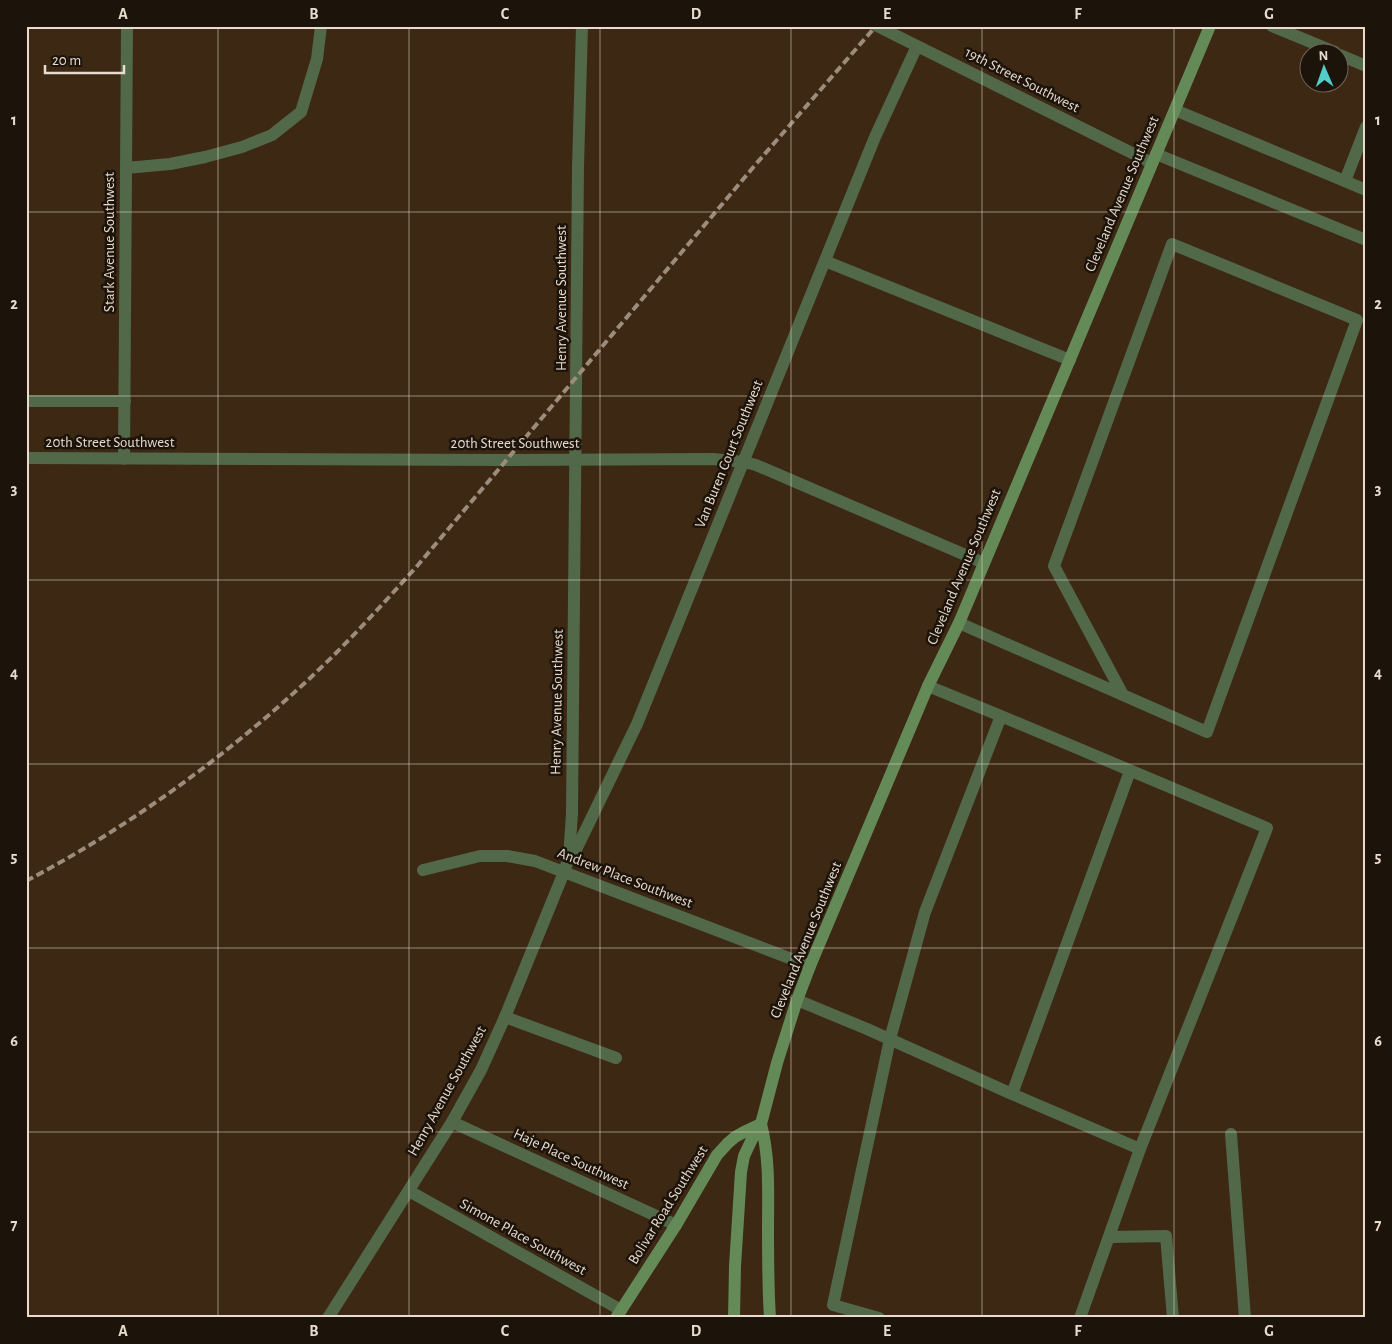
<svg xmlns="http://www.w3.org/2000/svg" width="1392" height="1344" font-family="'Alegreya Sans',sans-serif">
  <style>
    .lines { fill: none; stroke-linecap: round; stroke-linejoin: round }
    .lane { stroke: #516949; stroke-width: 12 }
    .street { stroke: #516949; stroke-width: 12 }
    .secondary { stroke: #648a58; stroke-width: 12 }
    .rail { stroke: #9c8c7b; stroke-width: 4; stroke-dasharray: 8 4; stroke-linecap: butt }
    .grid { fill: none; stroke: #e9dccf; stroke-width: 1; stroke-opacity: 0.55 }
    .labels { text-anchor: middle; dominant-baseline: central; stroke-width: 5; stroke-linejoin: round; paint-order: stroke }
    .street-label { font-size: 15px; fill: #e9dccf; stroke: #1c130a }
    .neatline { fill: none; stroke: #e9dccf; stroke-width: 2 }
    .grid-label { font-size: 16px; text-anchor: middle; font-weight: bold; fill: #e9dccf }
  </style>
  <rect width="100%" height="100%" fill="#3c2813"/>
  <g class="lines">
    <path class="lane" d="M1272,26L1335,52
      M1340,55L1366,66
      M1175,110L1366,190
      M1156,154L1366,240
      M126,168L170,164L205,157L242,147L272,135L301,112L317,59L321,26
      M1345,181L1366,127
      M825,261L1070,360
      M26,401H125
      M959,623L1207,732L1357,320L1172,244L1054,566L1123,695
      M1001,716L1267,828L1140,1149L1080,1318
      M797,1000L867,1029L1012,1094L1140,1149
      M505,1017L616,1058
      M1012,1094L1130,771
      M452,1122L676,1225
      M1231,1134L1245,1318
      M409,1191L621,1310
      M1109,1237L1166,1236L1173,1318
      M879,1318L833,1305L890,1039L925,912L1001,716L928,686"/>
    <path class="street" d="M877,26L1152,163
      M26,458L505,460L713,459L744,462L756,465L984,563
      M124,459L127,26
      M572,858L637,724L875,137L917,46
      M423,870L480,856H507L535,861L810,966
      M328,1318L452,1122L481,1070L505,1017L564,872L569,857L572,814L578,167L582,26"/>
    <path class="secondary" d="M761,1124C770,1159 768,1193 768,1228C768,1258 768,1288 770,1318
      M616,1318L676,1225L717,1155L728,1143L735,1137L744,1132L761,1124
      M734,1318L735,1266L741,1172L744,1156L752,1139L761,1124L777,1063L797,1000L810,966L928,686L959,623L1210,26"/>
    <path class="rail" d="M26,881C137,823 246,742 335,654C364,625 391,595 418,565L756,164L876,26"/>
  </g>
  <path class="grid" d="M218,26V1318M409,26V1318M600,26V1318M791,26V1318M982,26V1318M1174,26V1318M26,212H1366M26,396H1366M26,580H1366M26,764H1366M26,948H1366M26,1132H1366"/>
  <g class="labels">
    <g class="street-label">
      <text transform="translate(1022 80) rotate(27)">19th Street Southwest</text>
      <text transform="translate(1122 194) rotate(-67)">Cleveland Avenue Southwest</text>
      <text transform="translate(109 242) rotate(-90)">Stark Avenue Southwest</text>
      <text transform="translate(561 298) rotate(-90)">Henry Avenue Southwest</text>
      <text x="110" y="442">20th Street Southwest</text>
      <text x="515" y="443">20th Street Southwest</text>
      <text transform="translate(729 454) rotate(-68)">Van Buren Court Southwest</text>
      <text transform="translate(964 567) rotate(-67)">Cleveland Avenue Southwest</text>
      <text transform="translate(557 702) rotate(-89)">Henry Avenue Southwest</text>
      <text transform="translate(625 878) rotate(21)">Andrew Place Southwest</text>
      <text transform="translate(806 940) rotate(-68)">Cleveland Avenue Southwest</text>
      <text transform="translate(447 1091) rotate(-61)">Henry Avenue Southwest</text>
      <text transform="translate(571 1159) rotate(25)">Haje Place Southwest</text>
      <text transform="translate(668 1205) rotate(-58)">Bolivar Road Southwest</text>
      <text transform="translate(523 1237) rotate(29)">Simone Place Southwest</text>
    </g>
  </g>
  <rect width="1392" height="1344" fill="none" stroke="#1c130a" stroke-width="55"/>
  <g transform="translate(1324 68) rotate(358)"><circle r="24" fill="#1c130a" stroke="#6e6359"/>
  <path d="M0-4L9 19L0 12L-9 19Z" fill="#53cdca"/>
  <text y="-8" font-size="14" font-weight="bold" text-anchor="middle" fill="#e9dccf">N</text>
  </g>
  <path d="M45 65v8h79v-8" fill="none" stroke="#e9dccf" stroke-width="2.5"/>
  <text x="52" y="65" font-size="15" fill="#e9dccf" stroke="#1c130a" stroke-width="4" paint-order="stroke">20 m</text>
  <rect x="28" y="28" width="1336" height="1288" class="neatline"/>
  <g class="grid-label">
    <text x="123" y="19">A</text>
    <text x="314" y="19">B</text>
    <text x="505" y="19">C</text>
    <text x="696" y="19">D</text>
    <text x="887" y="19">E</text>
    <text x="1078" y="19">F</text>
    <text x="1269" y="19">G</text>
    <text x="14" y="125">1</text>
    <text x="1378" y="125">1</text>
    <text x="14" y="309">2</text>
    <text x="1378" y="309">2</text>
    <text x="14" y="494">3</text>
    <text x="1378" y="494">3</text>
    <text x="14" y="678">4</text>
    <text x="1378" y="678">4</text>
    <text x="14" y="862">5</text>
    <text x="1378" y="862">5</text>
    <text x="14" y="1046">6</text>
    <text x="1378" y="1046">6</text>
    <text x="14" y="1230">7</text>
    <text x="1378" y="1230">7</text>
    <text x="123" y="1336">A</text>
    <text x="314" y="1336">B</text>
    <text x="505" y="1336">C</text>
    <text x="696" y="1336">D</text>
    <text x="887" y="1336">E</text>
    <text x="1078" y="1336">F</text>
    <text x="1269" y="1336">G</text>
  </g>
</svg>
